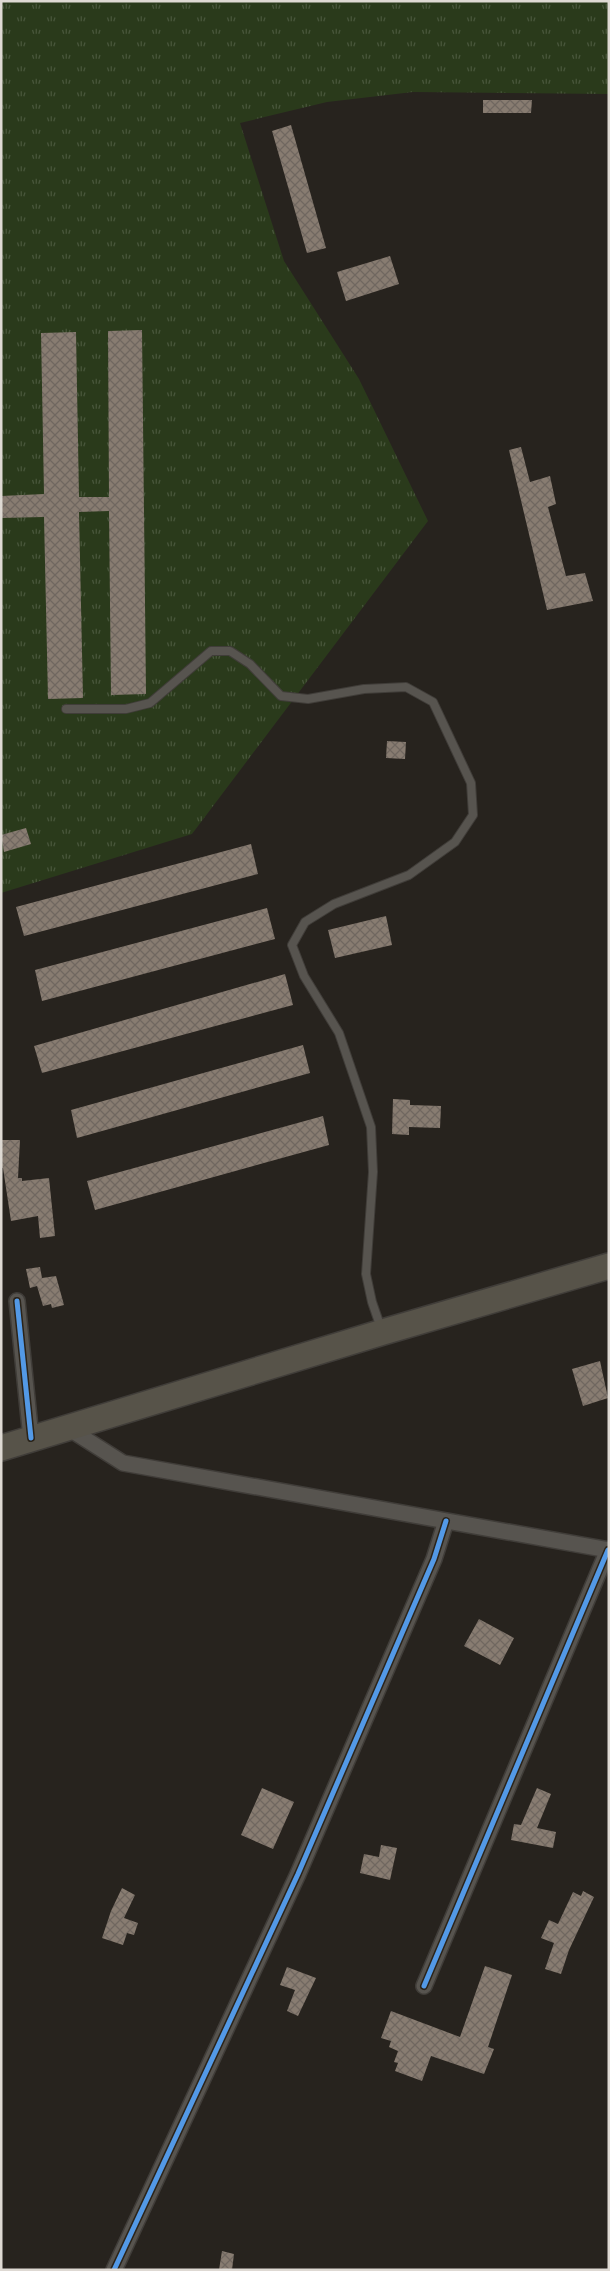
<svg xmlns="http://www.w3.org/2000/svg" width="610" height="2271" font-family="'Roboto Serif',serif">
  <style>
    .grass { fill: url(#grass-tufts) }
    .building { fill: url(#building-cross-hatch) }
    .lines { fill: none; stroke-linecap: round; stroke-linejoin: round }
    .service-casing { stroke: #403d39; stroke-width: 10 }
    .minor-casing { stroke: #403d39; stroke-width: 18 }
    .primary-casing { stroke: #403d39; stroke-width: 28 }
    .service { stroke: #57544f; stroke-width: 8 }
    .minor { stroke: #57544f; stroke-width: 15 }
    .primary { stroke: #575349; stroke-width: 25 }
    .cycleway-casing { stroke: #2b241a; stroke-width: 8 }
    .cycleway { stroke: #5399e6; stroke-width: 5 }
  </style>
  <defs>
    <pattern id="grass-tufts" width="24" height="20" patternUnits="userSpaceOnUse" patternTransform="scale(1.25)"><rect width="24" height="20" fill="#2a3a1b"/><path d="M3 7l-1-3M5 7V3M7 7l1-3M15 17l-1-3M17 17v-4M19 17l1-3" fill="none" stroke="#48563b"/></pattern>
    <pattern id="building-cross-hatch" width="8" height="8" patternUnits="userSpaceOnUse" patternTransform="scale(1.25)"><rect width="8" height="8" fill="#887c71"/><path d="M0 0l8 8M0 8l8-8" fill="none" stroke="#706760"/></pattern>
  </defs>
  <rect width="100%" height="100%" fill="#27231e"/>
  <path class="grass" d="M1,1H609V94L413,92L327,102L240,123L284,261L359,379L428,521L192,834L1,893Z"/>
  <path class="building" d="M483,100H532L531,113H483Z
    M291,125L326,248L307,253L272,131Z
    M390,256L399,284L346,301L337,272Z
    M142,330L146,694L111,695L109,511L79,512L83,698L48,699L44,517L1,518V496L44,494L41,333L76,332L79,497H109L108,331Z
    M521,447L530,482L550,476L556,504L548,507L566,576L585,573L593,601L547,610L509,450Z
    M387,741L406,742L405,759L386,758Z
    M26,828L31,844L4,852L1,835Z
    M251,844L258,874L24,936L16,907Z
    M267,908L275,939L42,1001L35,970Z
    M386,916L392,945L335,958L328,930Z
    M285,974L293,1005L42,1073L34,1046Z
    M303,1045L310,1073L77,1138L71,1110Z
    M393,1099L410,1100V1105L441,1106L440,1128L409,1127V1135L392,1134Z
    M323,1116L329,1145L95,1210L87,1181Z
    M1,1140H20L18,1178H22V1181L49,1178L55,1236L40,1238L38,1216L11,1221L3,1168H1Z
    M40,1267L42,1278L56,1276L64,1305L52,1308L51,1304L43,1306L37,1286L30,1288L26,1269Z
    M600,1361L608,1398L583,1406L572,1369Z
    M479,1619L514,1638L500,1665L464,1646Z
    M262,1788L294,1802L273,1849L241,1835Z
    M537,1788L551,1794L537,1828L556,1832L553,1848L511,1840L514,1824L521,1825Z
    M381,1845L397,1848L390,1880L360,1873L364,1854L379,1857Z
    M122,1888L135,1895L124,1918L138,1923L134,1935L127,1933L123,1945L102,1938L111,1911Z
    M583,1891L594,1897L569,1950L561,1974L545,1969L554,1943L541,1938L549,1920L558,1924L573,1892L581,1896Z
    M485,1966L512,1975L488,2047L494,2049L484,2074L431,2056L422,2081L395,2071L398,2063L394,2062L398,2051L389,2047L391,2041L381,2038L391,2011L460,2037Z
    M287,1967L316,1978L298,2016L287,2011L295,1990L280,1985Z
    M222,2251L234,2254L232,2270H219Z"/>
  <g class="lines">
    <defs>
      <path id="service" d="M66,709H126L150,703L211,651H230L250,664L281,696L308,699L364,689L406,687L433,702L471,783L473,815L455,842L409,875L334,904L305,922L292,945L304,976L339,1033L371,1127L373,1172L366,1274L372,1302L381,1328"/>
      <path id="minor" d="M17,1301L31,1438
        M68,1428L123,1463L609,1550
        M424,1986L608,1550
        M114,2270L298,1874L434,1559L446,1521"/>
      <path id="primary" d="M1,1448L383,1332L609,1266"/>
    </defs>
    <use href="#service" class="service-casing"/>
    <use href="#minor" class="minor-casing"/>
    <use href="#primary" class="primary-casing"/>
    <use href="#service" class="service"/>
    <use href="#minor" class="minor"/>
    <use href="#primary" class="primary"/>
    <defs>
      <path id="cycleway" d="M17,1301L31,1438
        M424,1986L608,1550
        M114,2270L298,1874L434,1559L446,1521"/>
    </defs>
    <use href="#cycleway" class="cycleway-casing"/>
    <use href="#cycleway" class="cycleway"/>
  </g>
  <rect width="610" height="2271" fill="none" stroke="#ded9d3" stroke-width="5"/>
</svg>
